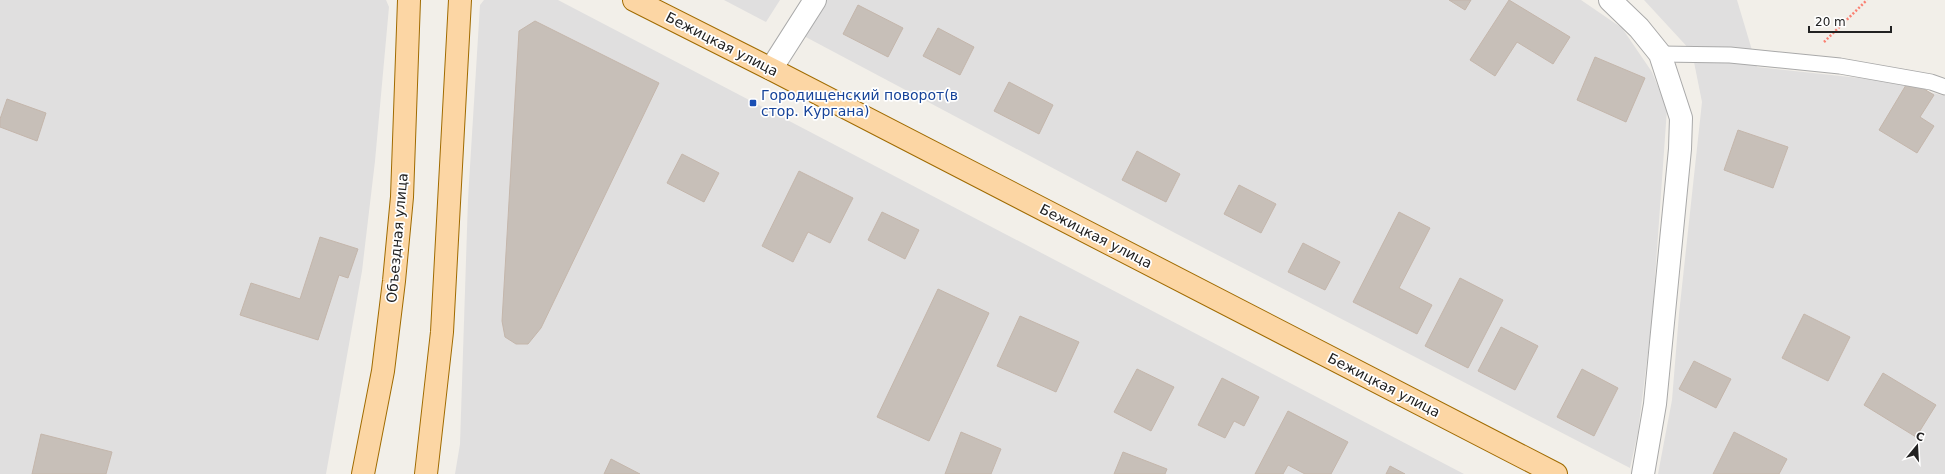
<svg xmlns="http://www.w3.org/2000/svg" width="1945" height="474" font-family="'DejaVu Sans',sans-serif">
  <style>
    .residential { fill: #e0dfdf }
    .building { fill: #c7bfb8; stroke: #c4b6ab }
    .lines { fill: none; stroke-linecap: round; stroke-linejoin: round }
    .lane-casing { stroke: #a9a9a9; stroke-width: 17 }
    .street-casing { stroke: #a9a9a9; stroke-width: 24 }
    .primary-casing { stroke: #a06b00; stroke-width: 24 }
    .path { stroke: #fa8072; stroke-width: 2.5; stroke-dasharray: 2 2; stroke-linecap: butt }
    .lane { stroke: #fff; stroke-width: 15 }
    .street { stroke: #fff; stroke-width: 22 }
    .primary { stroke: #fcd6a4; stroke-width: 22 }
    .transit-dot { fill: #1a4fb4; stroke: #fff; stroke-width: 1.5 }
    .labels { text-anchor: middle; dominant-baseline: central; stroke-width: 3.5; stroke-linejoin: round; paint-order: stroke }
    .street-label { font-size: 14px; fill: #222; stroke: #fff }
    .transit-label { font-size: 14px; fill: #164399; stroke: #fff; text-anchor: start }
  </style>
  <rect width="100%" height="100%" fill="#f2efe9"/>
  <path class="residential" d="M0,0H386L389,7L375,161L362,271L326,474H0Z
    M484,0H558L1464,474H455L460,444L468,199L480,5Z
    M724,0H780L766,22Z
    M822,0H1581L1622,28L1652,72L1667,109L1652,320L1638,432L1630,468L1175,233L802,35Z
    M1644,0H1737L1757,67L1887,81L1945,96V474H1658L1672,400L1679,314L1702,102L1692,52Z"/>
  <path class="building" d="M1449,0H1471L1465,10Z
    M1509,0L1570,37L1553,64L1517,42L1495,76L1470,60Z
    M858,5L903,28L888,57L843,34Z
    M535,21L659,83L541,328L528,344H516L505,337L502,321L519,31Z
    M938,28L974,47L960,75L923,56Z
    M1595,57L1645,78L1626,122L1577,100Z
    M1909,80L1934,95L1920,117L1934,126L1917,153L1879,130Z
    M1009,82L1053,105L1039,134L994,111Z
    M7,99L46,113L37,141L0,127V119Z
    M1738,130L1788,147L1773,188L1724,170Z
    M1137,151L1180,174L1166,202L1122,180Z
    M682,154L719,173L704,202L667,183Z
    M799,171L853,198L830,243L808,232L793,262L762,246Z
    M1239,185L1276,204L1261,233L1224,214Z
    M882,212L919,230L905,259L868,240Z
    M1399,212L1430,228L1399,288L1432,305L1417,334L1353,302Z
    M320,237L358,249L348,278L339,275L318,340L240,315L251,283L300,299Z
    M1303,243L1340,262L1325,290L1288,272Z
    M1460,278L1503,300L1468,368L1425,346Z
    M938,289L989,313L929,441L877,417Z
    M1804,314L1850,337L1828,381L1782,358Z
    M1020,316L1079,342L1056,392L997,366Z
    M1501,327L1538,346L1515,390L1478,371Z
    M1694,361L1731,379L1716,408L1679,389Z
    M1137,369L1174,387L1151,431L1114,412Z
    M1582,369L1618,388L1594,436L1557,417Z
    M1883,373L1936,405L1916,437L1864,405Z
    M1222,378L1259,397L1244,426L1234,421L1225,438L1198,425Z
    M1288,411L1348,442L1331,474H1305L1288,465L1283,474H1255Z
    M961,432L1001,449L991,474H945Z
    M1734,432L1787,459L1779,474H1713Z
    M41,434L112,452L106,474H32Z
    M1123,452L1167,469L1165,474H1114Z
    M611,459L640,474H604Z
    M1390,466L1405,474H1386Z"/>
  <g class="lines">
    <defs>
      <path id="lane" d="M1660,54L1730,55L1840,66L1931,82L1945,87"/>
      <path id="street" d="M1610,0L1639,28L1660,54L1681,118L1680,149L1655,404L1643,474
        M771,69L815,0"/>
      <path id="primary" d="M634,0L771,69L1556,474
        M363,474L383,371L394,281L402,197L409,0
        M426,474L442,332L460,0"/>
    </defs>
    <use href="#lane" class="lane-casing"/>
    <use href="#street" class="street-casing"/>
    <use href="#primary" class="primary-casing"/>
    <path class="path" d="M1824,42L1867,0"/>
    <use href="#lane" class="lane"/>
    <use href="#street" class="street"/>
    <use href="#primary" class="primary"/>
  </g>
  <rect class="transit-dot" x="749" y="99" width="8" height="8" rx="2"/>
  <g class="labels">
    <g class="street-label">
      <text transform="translate(722 44) rotate(27)">Бежицкая улица</text>
      <text transform="translate(1096 236) rotate(27)">Бежицкая улица</text>
      <text transform="translate(397 238) rotate(-85)">Объездная улица</text>
      <text transform="translate(1384 385) rotate(27)">Бежицкая улица</text>
    </g>
    <g class="transit-label">
      <text x="761" y="95">Городищенский поворот(в<tspan x="761" dy="16">стор. Кургана)</tspan></text>
    </g>
  </g>
  <g transform="translate(1917 446) rotate(18)" stroke="#ffffff" stroke-width="3" paint-order="stroke">
  <path d="M0-3L7 15L0 10L-7 15Z" fill="#222222"/>
  <text y="-6" font-size="11" font-weight="bold" text-anchor="middle" fill="#222222">С</text>
  </g>
  <path d="M1809 26v6h82v-6" fill="none" stroke="#222222" stroke-width="2"/>
  <text x="1815" y="26" font-size="12" fill="#222222" stroke="#ffffff" stroke-width="3" paint-order="stroke">20 m</text>
</svg>
